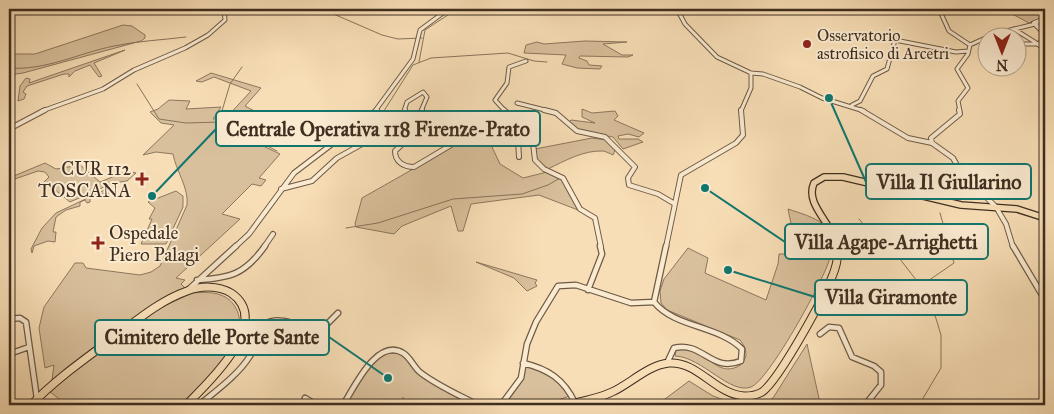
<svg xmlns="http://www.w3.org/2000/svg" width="1054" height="414" font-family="'IM FELL Great Primer',serif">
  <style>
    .green { fill: #d9c09c; stroke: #8c775e }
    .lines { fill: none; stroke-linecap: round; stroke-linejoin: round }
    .stream { stroke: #88745b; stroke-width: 1 }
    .street-far2-casing { stroke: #6d5a46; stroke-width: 5 }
    .street-far1-casing { stroke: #6d5a46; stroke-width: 6 }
    .street-casing { stroke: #6d5a46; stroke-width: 7 }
    .secondary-casing { stroke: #3f2e20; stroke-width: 5.5 }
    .primary-far1-casing { stroke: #3f2e20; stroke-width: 8 }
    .primary-casing { stroke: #3f2e20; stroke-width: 9 }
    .street-far2 { stroke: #faead0; stroke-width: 3 }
    .street-far1 { stroke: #faead0; stroke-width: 4 }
    .street { stroke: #faead0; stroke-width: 4.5 }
    .secondary { stroke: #faead0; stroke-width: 4 }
    .primary-far1 { stroke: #f8deb6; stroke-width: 5.5 }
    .primary { stroke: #f8deb6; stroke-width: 7 }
    .poi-dot { fill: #8f2418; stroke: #faead0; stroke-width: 2 }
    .labels { text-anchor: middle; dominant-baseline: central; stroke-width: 4; stroke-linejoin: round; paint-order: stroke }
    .far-poi-label { font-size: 16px; fill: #3f2e20; stroke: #faead0; text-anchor: start }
    .poi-label { font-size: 19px; fill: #3f2e20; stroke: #faead0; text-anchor: end }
    .leader { fill: none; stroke: #0f766e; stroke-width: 2 }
    .callout-dot { fill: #0f766e; stroke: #faead0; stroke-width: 2 }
    .callout { fill: #faead0; stroke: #0f766e; stroke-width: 2 }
    .callout-label { font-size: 20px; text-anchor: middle; font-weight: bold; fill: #3f2e20 }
  </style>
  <rect width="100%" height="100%" fill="#f8deb6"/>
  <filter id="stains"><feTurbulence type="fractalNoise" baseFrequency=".004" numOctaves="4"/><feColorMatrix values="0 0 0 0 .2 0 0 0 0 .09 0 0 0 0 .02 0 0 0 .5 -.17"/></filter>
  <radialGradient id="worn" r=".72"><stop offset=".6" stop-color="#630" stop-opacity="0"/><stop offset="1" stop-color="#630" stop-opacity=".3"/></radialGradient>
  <path class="green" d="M1003,9H1045V18L1029,23Z
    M123,25L132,26L145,35V38L141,41L23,73L9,75V54H35Z
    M585,41L627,42L603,44L622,55H633L628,57L580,56L579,58L587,61L589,65L602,66L600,69L577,68L562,64L566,55L524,53L526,45L537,42L544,44Z
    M125,50L94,63L102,76L99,77L90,65L75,71L69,77V74H64L27,86L23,92L26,94L24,99L18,101L20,86L26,78L30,79L29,83Z
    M211,73L261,88L245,106L260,114L240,135L280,154L259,178L266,180L261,186L252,184L222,214L240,219L176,278L185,280L181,284L185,288L146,309L52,380L54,365L45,368L39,328L44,307L75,263H83L86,268L140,275L151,272L160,266L187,205C189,188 176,171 173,154L156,152L143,155L174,125L161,123L150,112L158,109L169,100L190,101L186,109L221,107L213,119L226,118L251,91L214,77L202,82L196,81Z
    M582,109L592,113L615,111L618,116L614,120L644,133L639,137L628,134L618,136L619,139H638L643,142L623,149L613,137L580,131L569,122L571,120L595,123L582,117Z
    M475,134L496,138L498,140L492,147L500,164L523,178L547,172L563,178L578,210L539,195L471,204L463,231H458L451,206L402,226L394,234L356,227L355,224L362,198Z
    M592,138L607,140L616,148L613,155C611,154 605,151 603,151C584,150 564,161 548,169L537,159L535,149Z
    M45,163L56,169L80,165L100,182L127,171L136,173L127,181L113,183L70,202L48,184L38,188L49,177L45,172L38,171L9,181V178Z
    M111,187V192L107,194L106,191L97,198L96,195L90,198V202L87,203L85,200L80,202V206L66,210L56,217L53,232H56L55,242L48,241L34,246L32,253L31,249L42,228L56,213Z
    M176,191L183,196V207L166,244H141L152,219H149L155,208L148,202Z
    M788,209C800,213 814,217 823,224C830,230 831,253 829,261C822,283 769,380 751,387C730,395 702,357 675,356L676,350C682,349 689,347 695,350C710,356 718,375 737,367C742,365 745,360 746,355C746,349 744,345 740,340L667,310L661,303L660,291L664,279L688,248L708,258L705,273L766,300L778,264L779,254H810L804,234L793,233Z
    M476,262L537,280L535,283L537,286L527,291L514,278Z
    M192,293C207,292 224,291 234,305C257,338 202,384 180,405H67L49,391L160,308Z
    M807,344L820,403L829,405H761L773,398Z
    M389,353L401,354L420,373L476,405H411L402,397L410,405H345L375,358Z
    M524,365L548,371L570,396L542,405H502L518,385Z
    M689,381L713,396L738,405H691L685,400L678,405H657Z"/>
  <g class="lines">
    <path class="stream" d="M322,9L382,35L398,39L422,38
      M419,62L425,30L457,9
      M9,68C45,71 79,53 114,46C137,41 162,40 186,37
      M137,84L159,119L186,123L221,122L277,151
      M372,120L382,114L413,65L431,58L508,53L534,61L547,62
      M219,121L230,84L242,67
      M859,219L874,237L893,250L920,285L934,312L941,335V368L919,405
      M346,228L378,223L453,199L522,194L548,185L560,178
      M922,285L954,263L940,213"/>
    <defs>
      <path id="street-far2" d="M677,9L685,24L717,57L751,73L763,74L800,87L822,98L864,111
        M939,9L949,31L970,45
        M1014,29L1038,44
        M1016,44H1038
        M517,103L549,111
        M852,105L860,101L873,76L887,69L895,40L956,52L968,51
        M42,111L103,89L134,70L185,48L208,35L225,20L224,9
        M375,111L413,59L420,30L447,10
        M404,111L407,102L423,92L427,97L421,111
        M505,111L495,100L507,83L509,67L526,61
        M741,111L751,88V73
        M960,111L958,101L968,88L957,69L968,54L970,45L994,34L1035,24"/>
      <path id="street-far1" d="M422,110L412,135L395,151C395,162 404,167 414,167L483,126L518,140L519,157
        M504,110L532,135L535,160L544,169L563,178L580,209L595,218L601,247
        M544,110L556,113L577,131L605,137L635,167L628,178L629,185L658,194L675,204
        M861,110L908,138L932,143
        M959,110L960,114L931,138L932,143L953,158L960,171L996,207L1006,224L1013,247
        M9,129L45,110
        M281,189L312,181L337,158L391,128L402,119L405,110
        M235,247L249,234L294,173L377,110
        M264,247L273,234
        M666,247L681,175L736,143L743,135L741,110"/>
      <path id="street" d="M1013,246L1045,300
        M197,280C231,278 245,274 265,246
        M189,289L236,246
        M588,290L602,254L600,246
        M654,302L666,246
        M654,302C675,328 718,325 742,349L741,361C711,373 703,341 674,348L667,363
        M9,319L20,318L26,322L37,399
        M820,334L829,327L839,328L852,357L874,366L881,372V385L865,405
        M9,354L29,347
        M523,363C548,369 564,379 575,403
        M305,398L317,405
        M199,405C217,390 238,375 250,356C256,347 254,330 264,324C273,319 286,320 295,324L292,333L279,335L272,341L271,350C297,359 321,330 338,313
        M343,405C354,388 377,337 403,353C411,358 414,368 421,373C438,386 459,395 478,405
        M501,405L521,378L527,344L536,322L558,286L576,285L631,303L654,302"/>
      <path id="secondary" d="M1045,19L1034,23L1044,33L1045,40L1038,44L1045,49"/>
      <path id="primary-far1" d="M837,247C834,224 804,205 814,183L824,177H843L961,205L1017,209L1045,218"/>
      <path id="primary" d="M31,405C56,379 85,359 113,338C136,321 159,301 187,291C200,286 218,285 231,293C274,322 207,384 186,405
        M564,405C580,402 597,399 612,392C630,384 648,365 669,363C698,361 715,394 744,396C750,396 757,395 762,392C779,380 831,287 836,265C838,259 837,252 837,246"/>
    </defs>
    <use href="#street-far2" class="street-far2-casing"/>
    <use href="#street-far1" class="street-far1-casing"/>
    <use href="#street" class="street-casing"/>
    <use href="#secondary" class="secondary-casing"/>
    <use href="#primary-far1" class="primary-far1-casing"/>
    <use href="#primary" class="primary-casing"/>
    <use href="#street-far2" class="street-far2"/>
    <use href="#street-far1" class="street-far1"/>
    <use href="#street" class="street"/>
    <use href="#secondary" class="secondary"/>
    <use href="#primary-far1" class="primary-far1"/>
    <use href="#primary" class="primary"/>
  </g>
  <g class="poi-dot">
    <circle cx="807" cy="44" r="5"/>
    <path d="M139.5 171.5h5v5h5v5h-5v5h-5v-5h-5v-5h5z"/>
    <path d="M95.5 235.5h5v5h5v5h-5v5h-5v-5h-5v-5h5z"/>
  </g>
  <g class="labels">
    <g class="far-poi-label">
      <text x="817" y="35">Osservatorio<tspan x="817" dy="18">astrofisico di Arcetri</tspan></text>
    </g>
    <g class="poi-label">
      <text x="131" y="168">CUR 112<tspan x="131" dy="22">TOSCANA</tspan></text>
      <text x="109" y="232" text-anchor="start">Ospedale<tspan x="109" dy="22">Piero Palagi</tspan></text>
    </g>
  </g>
  <path class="leader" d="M152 196L216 129M829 98L866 182M705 188L785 242M728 270L815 297M388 378L329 337"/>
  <g class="callout-dot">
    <circle cx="152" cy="196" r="5"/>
    <circle cx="829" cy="98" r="5"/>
    <circle cx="705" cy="188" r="5"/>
    <circle cx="728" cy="270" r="5"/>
    <circle cx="388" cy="378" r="5"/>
  </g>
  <g class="callout">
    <rect x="216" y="111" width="324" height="35" rx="5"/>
    <rect x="866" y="164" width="165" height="35" rx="5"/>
    <rect x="785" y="224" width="203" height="35" rx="5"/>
    <rect x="815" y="280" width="152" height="35" rx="5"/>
    <rect x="95" y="320" width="234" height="35" rx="5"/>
  </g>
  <g class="callout-label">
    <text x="378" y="136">Centrale Operativa 118 Firenze-Prato</text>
    <text x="949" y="189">Villa Il Giullarino</text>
    <text x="886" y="249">Villa Agape-Arrighetti</text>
    <text x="891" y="304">Villa Giramonte</text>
    <text x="212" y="344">Cimitero delle Porte Sante</text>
  </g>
  <rect width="1054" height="414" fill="none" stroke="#f8deb6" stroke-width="30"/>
  <rect x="10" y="10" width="1034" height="394" fill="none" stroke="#3f2e20" stroke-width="2.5"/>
  <rect x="15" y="15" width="1024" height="384" fill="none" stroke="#3f2e20"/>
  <g transform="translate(1002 52) rotate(180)"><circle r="24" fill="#faead0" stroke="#af9f8a"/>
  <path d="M0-4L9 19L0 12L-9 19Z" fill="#8f2418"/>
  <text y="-8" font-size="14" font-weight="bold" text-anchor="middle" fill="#3f2e20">N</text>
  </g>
  <rect width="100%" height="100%" filter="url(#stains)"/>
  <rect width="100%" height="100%" fill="url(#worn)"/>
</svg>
